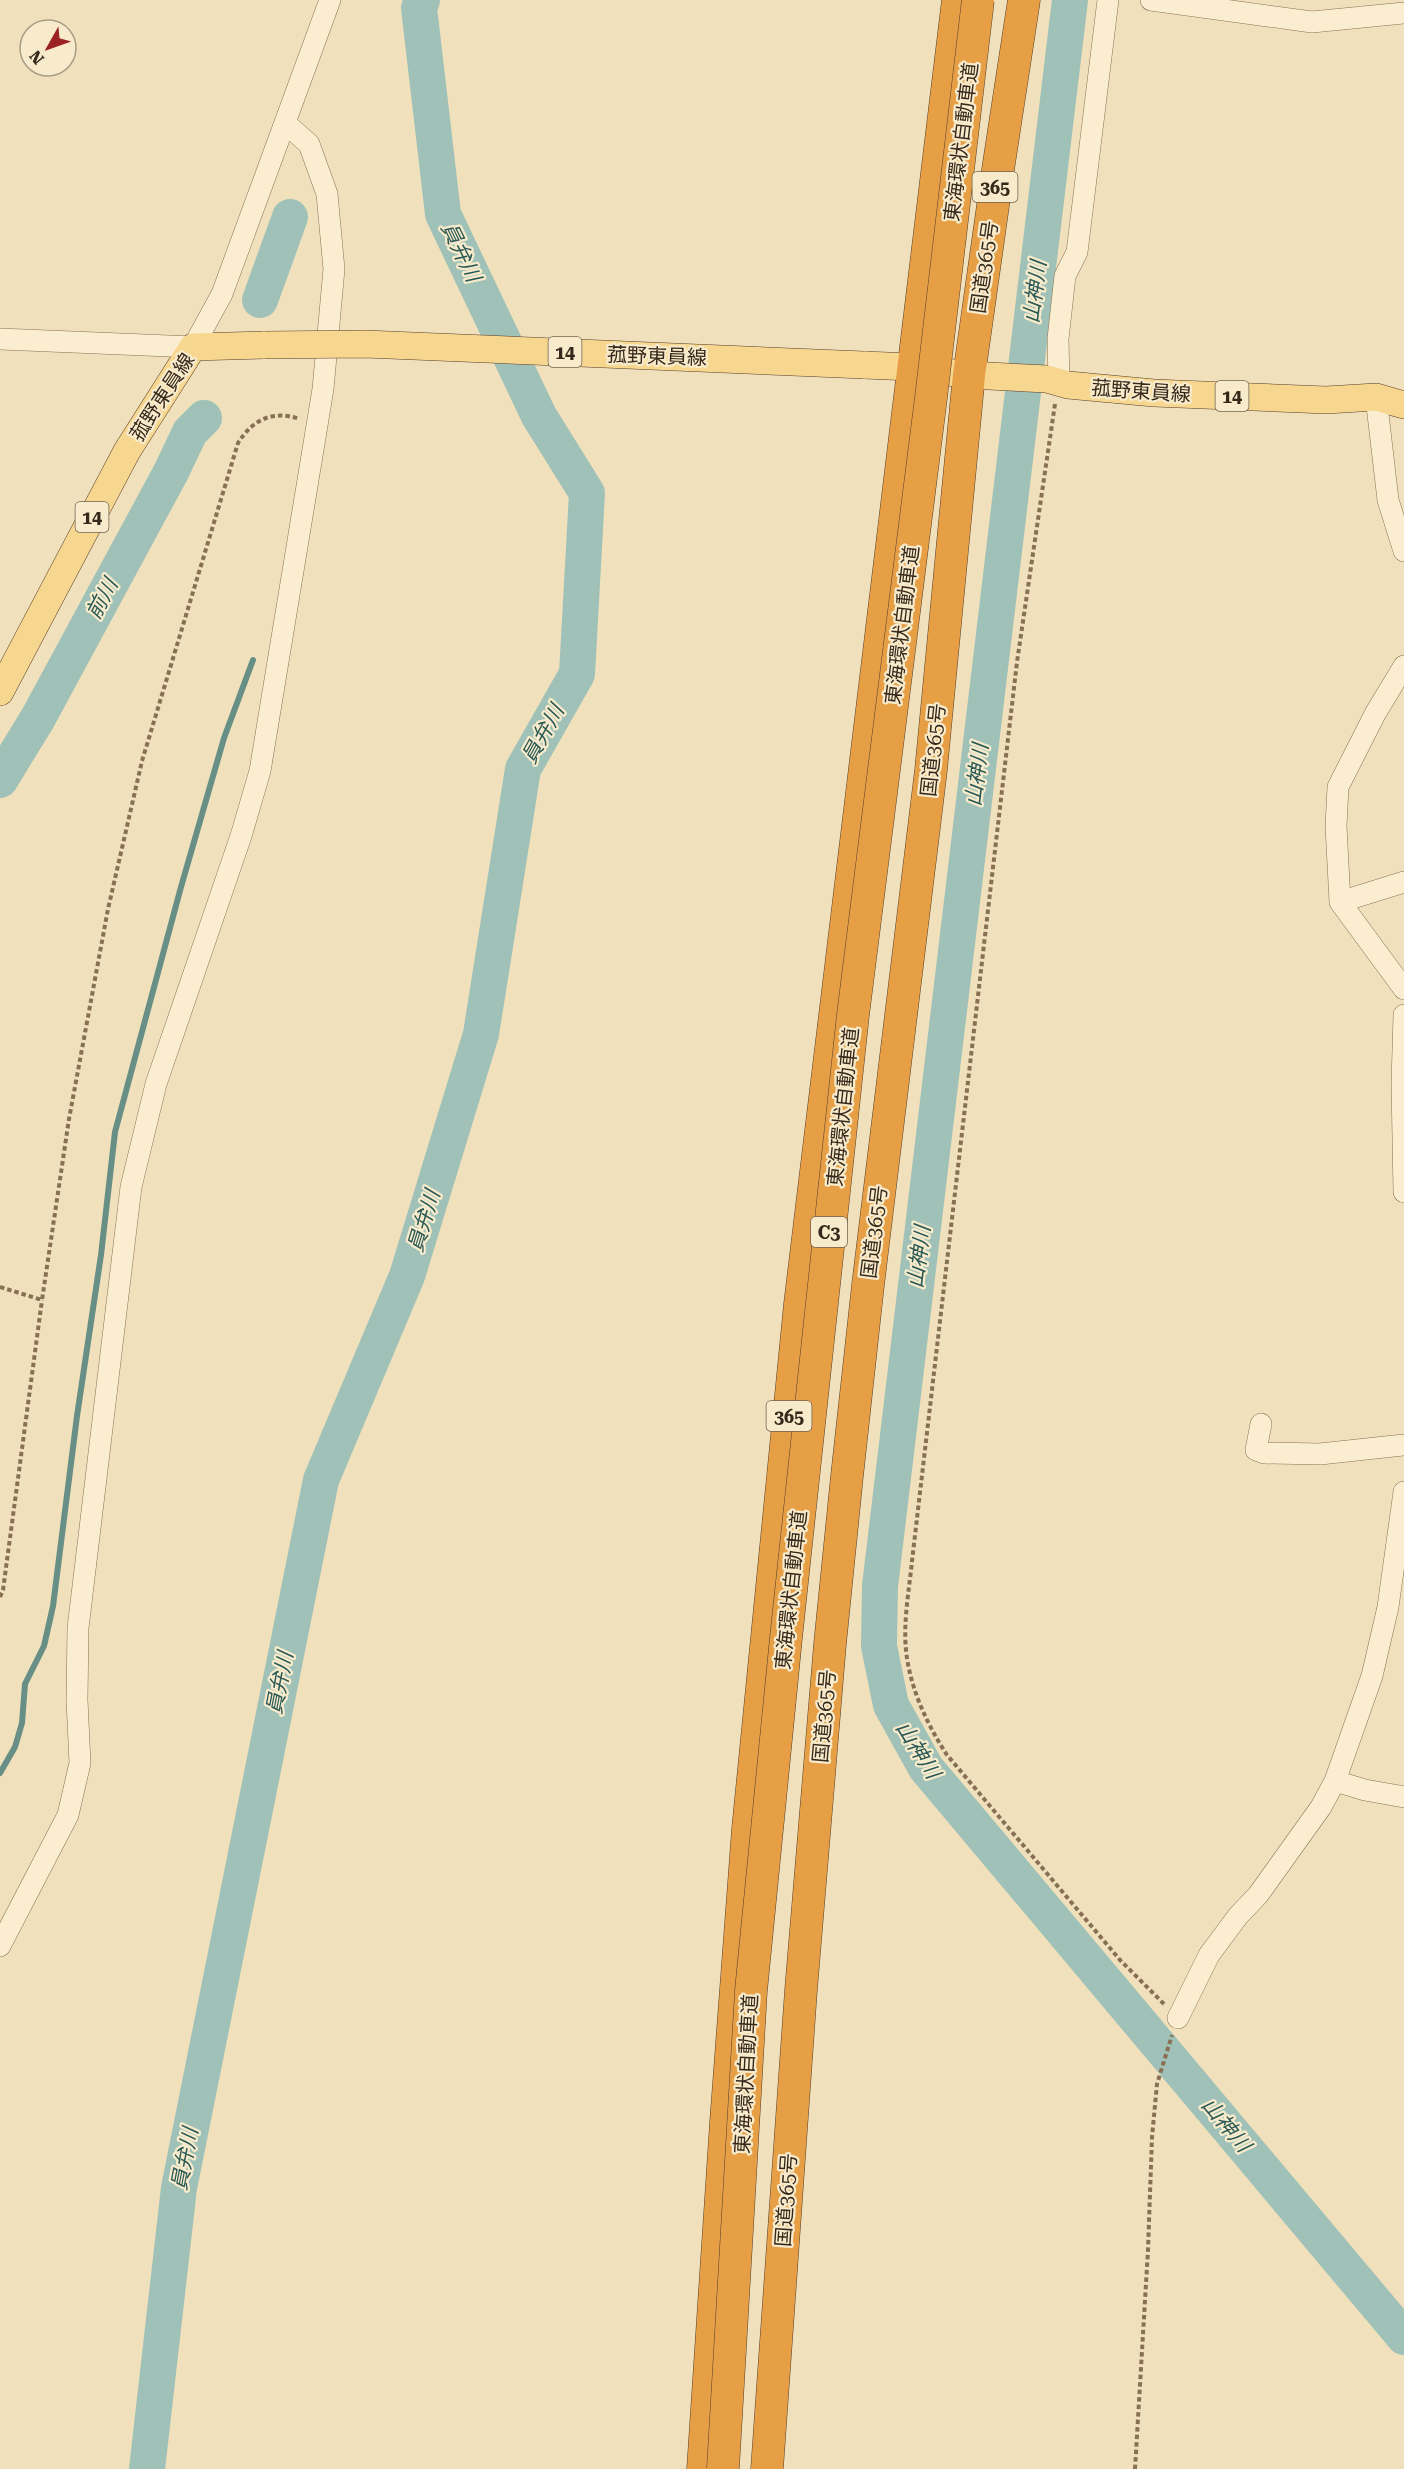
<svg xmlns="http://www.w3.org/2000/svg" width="1404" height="2469" font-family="'Roboto Serif','Noto Sans JP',serif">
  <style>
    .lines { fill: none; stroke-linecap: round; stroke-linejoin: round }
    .stream { stroke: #688f85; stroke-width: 6 }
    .river { stroke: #a0c1b7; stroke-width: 36 }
    .minor-casing { stroke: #897055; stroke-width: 22 }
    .major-casing { stroke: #563e2a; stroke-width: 28 }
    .highway-casing { stroke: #563e2a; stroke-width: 33 }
    .path { stroke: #897055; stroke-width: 4; stroke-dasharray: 4.5 3; stroke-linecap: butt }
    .minor { stroke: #fbeed0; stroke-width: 21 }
    .major { stroke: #f7d790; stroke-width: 27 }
    .highway { stroke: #e79f46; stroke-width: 32 }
    .major-bridge-casing { stroke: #563e2a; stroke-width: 28; stroke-linecap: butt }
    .highway-bridge-casing { stroke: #563e2a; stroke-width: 33; stroke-linecap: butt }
    .major-bridge { stroke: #f7d790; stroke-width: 27 }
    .highway-bridge { stroke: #e79f46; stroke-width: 32 }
    .labels { text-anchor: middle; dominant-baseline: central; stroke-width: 4.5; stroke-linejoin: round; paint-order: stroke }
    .shield { fill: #f7ebcc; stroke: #716250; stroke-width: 1.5 }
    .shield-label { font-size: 18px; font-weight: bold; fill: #37281b }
    .street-label { font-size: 20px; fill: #37281b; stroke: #f7ebcc }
    .water-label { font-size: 21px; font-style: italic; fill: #295855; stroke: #f7ebcc }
  </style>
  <rect width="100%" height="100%" fill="#f0e1bc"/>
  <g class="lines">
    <path class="stream" d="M0,1773L15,1747L22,1723L25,1684L44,1646L53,1606L77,1416L101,1255L115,1132L181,887L224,738L253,660"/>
    <path class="river" d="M1070,0L880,1586L879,1646L891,1705L926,1768L1404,2337
      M260,300L290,217
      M0,780L38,718L171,472L190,432L204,418
      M147,2469L179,2188L321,1480L407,1276L481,1034L523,769L577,674L587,493L539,416L443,214L419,8L422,0"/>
    <defs>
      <path id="minor" d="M1151,0L1312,22L1404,13
        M0,339L193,347L222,294L330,0
        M1059,382L1058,339L1065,276L1077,252L1108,0
        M1376,397L1388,500L1404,551
        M1404,666L1375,714L1338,787L1336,826L1340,902L1404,989
        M1340,902L1404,882
        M1404,1015L1402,1084L1404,1192
        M1261,1424L1256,1450L1264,1453L1320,1454L1404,1445
        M1335,1781L1365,1790L1404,1797
        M0,1946L68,1815L80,1763L77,1700L78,1628L131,1187L156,1084L241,836L260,771L323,389L334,269L327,194L309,144L285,123
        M1178,2018L1209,1955L1238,1916L1258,1895L1321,1807L1335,1781L1372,1676L1388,1607L1404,1492"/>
      <path id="major" d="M864,365L912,367L969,375L1047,379L1068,385L1154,393L1326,400L1376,397L1404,405
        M0,692L127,451L193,347L265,345"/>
      <path id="highway" d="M703,2469L726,2122L748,1829L800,1304L958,0
        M767,2469L801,1990L830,1644L847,1476L868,1285L931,770L969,375L999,163L1024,0"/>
    </defs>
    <use href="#minor" class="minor-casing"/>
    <use href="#major" class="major-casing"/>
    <use href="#highway" class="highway-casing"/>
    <path class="path" d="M1055,404L1017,662L912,1561C909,1592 902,1626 907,1658C912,1692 928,1726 947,1755L1120,1960L1164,2004
      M0,1287L42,1300L69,1119L108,909L142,761L238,443C253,419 273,410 300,419
      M0,1597L3,1590L42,1300
      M1135,2469L1148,2250L1152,2137L1157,2084L1172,2035"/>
    <use href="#minor" class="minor"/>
    <use href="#major" class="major"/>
    <use href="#highway" class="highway"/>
    <defs>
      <path id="major-bridge" d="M265,345L365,344L864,365"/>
      <path id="highway-bridge" d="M723,2469L751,1991L786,1638L853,1015L931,398L978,0"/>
    </defs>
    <use href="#major-bridge" class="major-bridge-casing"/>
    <use href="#highway-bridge" class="highway-bridge-casing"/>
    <use href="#major-bridge" class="major-bridge"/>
    <use href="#highway-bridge" class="highway-bridge"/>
  </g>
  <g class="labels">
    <g class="shield">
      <rect x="972.5" y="172" width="45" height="30" rx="4.5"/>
      <rect x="548.5" y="337" width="33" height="30" rx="4.5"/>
      <rect x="1215.5" y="381" width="33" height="30" rx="4.5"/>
      <rect x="75.5" y="502" width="33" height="30" rx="4.5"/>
      <rect x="811" y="1217" width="36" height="30" rx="4.5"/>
      <rect x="766.5" y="1401" width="45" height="30" rx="4.5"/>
    </g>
    <g class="shield-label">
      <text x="995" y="187">365</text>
      <text x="565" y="352">14</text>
      <text x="1232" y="396">14</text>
      <text x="92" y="517">14</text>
      <text x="829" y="1232">C3</text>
      <text x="789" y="1416">365</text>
    </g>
    <g class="street-label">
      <text transform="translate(961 142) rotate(-83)">東海環状自動車道</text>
      <text transform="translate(984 267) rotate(-82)">国道365号</text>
      <text transform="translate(657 356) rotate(2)">菰野東員線</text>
      <text transform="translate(1141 391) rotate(4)">菰野東員線</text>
      <text transform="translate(162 397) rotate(-57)">菰野東員線</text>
      <text transform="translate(902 625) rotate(-83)">東海環状自動車道</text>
      <text transform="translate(933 750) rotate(-84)">国道365号</text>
      <text transform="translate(843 1107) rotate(-84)">東海環状自動車道</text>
      <text transform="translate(874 1232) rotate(-83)">国道365号</text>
      <text transform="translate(791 1590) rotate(-84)">東海環状自動車道</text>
      <text transform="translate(824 1716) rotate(-85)">国道365号</text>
      <text transform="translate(746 2074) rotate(-87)">東海環状自動車道</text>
      <text transform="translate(786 2200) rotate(-86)">国道365号</text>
    </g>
    <g class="water-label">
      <text transform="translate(461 252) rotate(64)">員弁川</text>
      <text transform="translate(1035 292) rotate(-83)">山神川</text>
      <text transform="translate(102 599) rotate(-62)">前川</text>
      <text transform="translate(543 734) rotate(-61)">員弁川</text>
      <text transform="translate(977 775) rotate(-83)">山神川</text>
      <text transform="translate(424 1221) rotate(-73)">員弁川</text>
      <text transform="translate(919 1257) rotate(-83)">山神川</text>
      <text transform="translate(280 1683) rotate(-79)">員弁川</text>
      <text transform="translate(918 1750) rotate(58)">山神川</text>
      <text transform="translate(1226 2125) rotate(50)">山神川</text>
      <text transform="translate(185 2159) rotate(-79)">員弁川</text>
    </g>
  </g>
  <g transform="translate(48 48) rotate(230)"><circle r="28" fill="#f7ebcc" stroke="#aa9d85" stroke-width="1.5"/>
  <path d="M0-4.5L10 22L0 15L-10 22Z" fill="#9c2122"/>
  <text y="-9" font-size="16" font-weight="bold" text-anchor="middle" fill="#37281b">N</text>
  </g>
</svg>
